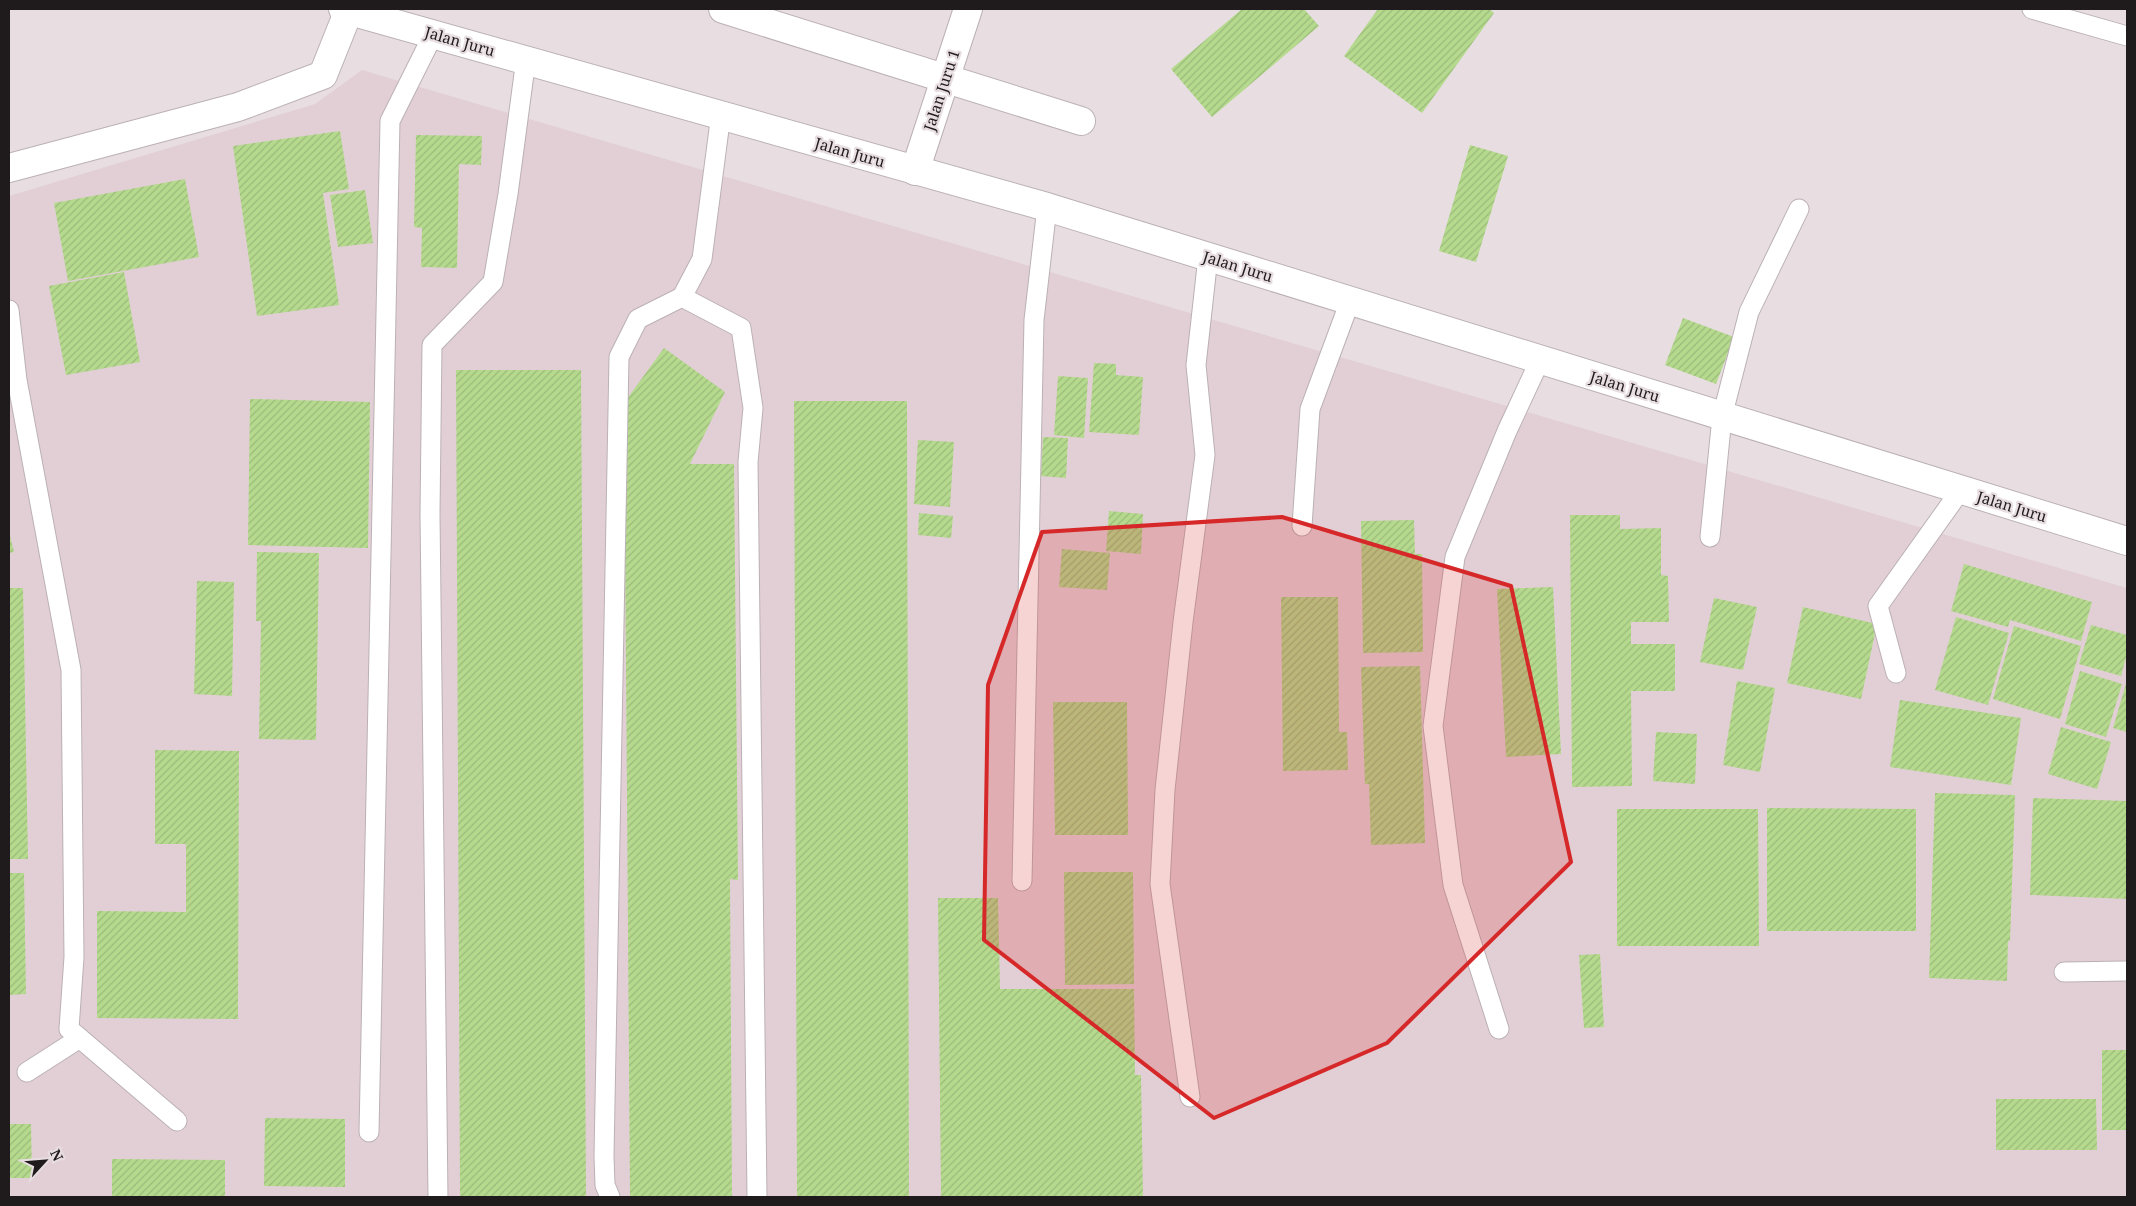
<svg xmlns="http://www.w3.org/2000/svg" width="2136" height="1206" font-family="'Noto Serif',serif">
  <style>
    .built { fill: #e2cfd5 }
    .building { fill: url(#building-hatch) }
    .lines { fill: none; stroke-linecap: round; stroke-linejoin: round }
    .lane-casing { stroke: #bbb1b4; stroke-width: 21 }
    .street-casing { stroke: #bbb1b4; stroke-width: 30 }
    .primary-casing { stroke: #bbb1b4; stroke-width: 30 }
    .lane { stroke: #fff; stroke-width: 19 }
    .street { stroke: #fff; stroke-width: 28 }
    .primary { stroke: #fff; stroke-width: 28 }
    .marked { fill: #d62828; fill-opacity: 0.2; stroke: #d62828; stroke-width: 4; stroke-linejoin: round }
    .labels { text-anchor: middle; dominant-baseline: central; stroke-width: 4.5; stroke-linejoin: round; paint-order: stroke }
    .street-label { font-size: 15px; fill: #1f1b1c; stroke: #e8dee1 }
  </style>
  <defs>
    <pattern id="building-hatch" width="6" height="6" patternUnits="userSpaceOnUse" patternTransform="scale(1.25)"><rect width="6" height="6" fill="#b5da8e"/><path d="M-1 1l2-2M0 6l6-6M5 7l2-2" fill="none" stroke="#9bba7a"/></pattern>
  </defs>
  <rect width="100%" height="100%" fill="#e8dee1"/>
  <path class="built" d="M362,70L2127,588V1197H9V196L315,104Z"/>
  <path class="building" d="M1242,9H1304L1319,26L1212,117L1171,69Z
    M1378,9H1489L1494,13L1422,113L1344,56Z
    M340,131L349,189L323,193L339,305L257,316L233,146Z
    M416,135L482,136L481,165L459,164L457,268L421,267L422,228L414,227Z
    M1470,145L1508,156L1476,262L1439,251Z
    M185,179L199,257L68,281L54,203Z
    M365,190L373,243L338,247L330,195Z
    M124,272L140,362L66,375L49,286Z
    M1683,318L1734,337L1716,384L1665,365Z
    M664,348L725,392L690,464H734L738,880L730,879L732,1197H630L624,403Z
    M1094,363L1116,364V375L1143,377L1139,435L1089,432Z
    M456,370H581L586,1197H460Z
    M1058,376L1088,378L1084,438L1054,435Z
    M250,399L370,402L368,548L248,545Z
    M794,401H907L909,1197H797Z
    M1043,437L1068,438L1066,478L1041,476Z
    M918,440L954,442L950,507L914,504Z
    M1109,511L1143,514L1141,554L1106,551Z
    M919,513L953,516L951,538L918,535Z
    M1570,515H1620V529L1661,528V575L1668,576L1669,622H1631V644H1675V691H1631L1632,786L1572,787Z
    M1414,520L1415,554H1422L1423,652L1363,653L1361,521Z
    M9,532L14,552L9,553Z
    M1062,549L1110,553L1107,590L1059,587Z
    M257,552L319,553L316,740L259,739L261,621H256Z
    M1964,564L2092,602L2081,641L2010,620L2008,627L1951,611Z
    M197,581L234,582L232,696L194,694Z
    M1553,587L1561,754L1506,757L1497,589Z
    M9,588H23L28,859H9Z
    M1281,597H1338L1339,732H1347L1348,770L1283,771Z
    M1714,598L1757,607L1743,670L1700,662Z
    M1803,607L1877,624L1861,699L1787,683Z
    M1956,617L2009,633L1988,705L1935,690Z
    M2091,625L2127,635V654L2121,676L2079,664Z
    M2014,626L2081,646L2060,719L1993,699Z
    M1420,666L1425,843L1371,845L1369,784H1365L1361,667Z
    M2080,671L2122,684L2106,737L2065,724Z
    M2127,680V732L2113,728Z
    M1737,681L1775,688L1760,772L1723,765Z
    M1900,700L2021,718L2011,785L1890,767Z
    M1053,702H1127L1128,835H1055Z
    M2061,727L2111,742L2097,789L2048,774Z
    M1656,732L1697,734L1695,784L1653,781Z
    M155,750L239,751L238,1019L97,1018V911L186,912V844H155Z
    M1935,793L2015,795L2010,941H2008L2007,981L1929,978Z
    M2033,798L2127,801V899L2030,895Z
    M1767,808L1916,809V931H1767Z
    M1617,809H1758L1759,946H1617Z
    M1064,872H1133L1134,984L1065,985Z
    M9,873H24L26,994L9,995Z
    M938,898H998L1000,989H1134L1135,1075H1141L1143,1197H941Z
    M1600,954L1604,1027L1584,1028L1579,955Z
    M2102,1050H2127V1130H2102Z
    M1996,1099H2096L2097,1150H1996Z
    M265,1118L345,1119V1187L264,1186Z
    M9,1124H31L32,1178H9Z
    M112,1159L225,1160V1197H112Z"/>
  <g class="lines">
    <defs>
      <path id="lane" d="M2032,9L2127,36
        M682,297L741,328L753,408L748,462L757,1197
        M9,310L17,380L71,670L74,957L69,1029L177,1121
        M1302,526L1310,409L1350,301
        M1710,537L1722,417L1749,312L1799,209
        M1896,673L1878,606L1960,491
        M1022,881L1034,320L1047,207
        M2064,972L2127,971
        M1499,1029L1453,885L1433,726L1455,557L1507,431L1540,360
        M27,1072L80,1038
        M1190,1097L1160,884L1165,790L1183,622L1205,455L1196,365L1208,257
        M369,1132L390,121L434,33
        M438,1197L430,514L432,345L493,282L508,194L526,59
        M610,1197L605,1185L604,1156L619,357L638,319L682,297L702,259L721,114"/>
      <path id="street" d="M723,9L1081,121
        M9,168L238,107L323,75L349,10
        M915,171L968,9"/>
      <path id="primary" d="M343,9L1047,207L2127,541"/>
    </defs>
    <use href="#lane" class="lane-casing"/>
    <use href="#street" class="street-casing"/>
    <use href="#primary" class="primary-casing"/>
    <use href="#lane" class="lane"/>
    <use href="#street" class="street"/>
    <use href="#primary" class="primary"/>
  </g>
  <path class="marked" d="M1282,517L1511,586L1571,862L1387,1043L1214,1118L984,940L988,685L1042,532Z"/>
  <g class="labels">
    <g class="street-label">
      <text transform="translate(460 41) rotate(16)">Jalan Juru</text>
      <text transform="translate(941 90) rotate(-72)">Jalan Juru 1</text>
      <text transform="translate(850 152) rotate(16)">Jalan Juru</text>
      <text transform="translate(1238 266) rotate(17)">Jalan Juru</text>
      <text transform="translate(1625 386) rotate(17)">Jalan Juru</text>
      <text transform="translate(2012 506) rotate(17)">Jalan Juru</text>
    </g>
  </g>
  <rect width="2136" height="1206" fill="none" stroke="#1f1b1c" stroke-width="20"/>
  <g transform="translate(45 1161) rotate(64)" stroke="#e8dee1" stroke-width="4" paint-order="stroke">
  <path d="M0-4L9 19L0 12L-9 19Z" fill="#1f1b1c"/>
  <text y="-8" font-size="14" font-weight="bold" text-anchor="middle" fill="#1f1b1c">N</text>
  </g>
</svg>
